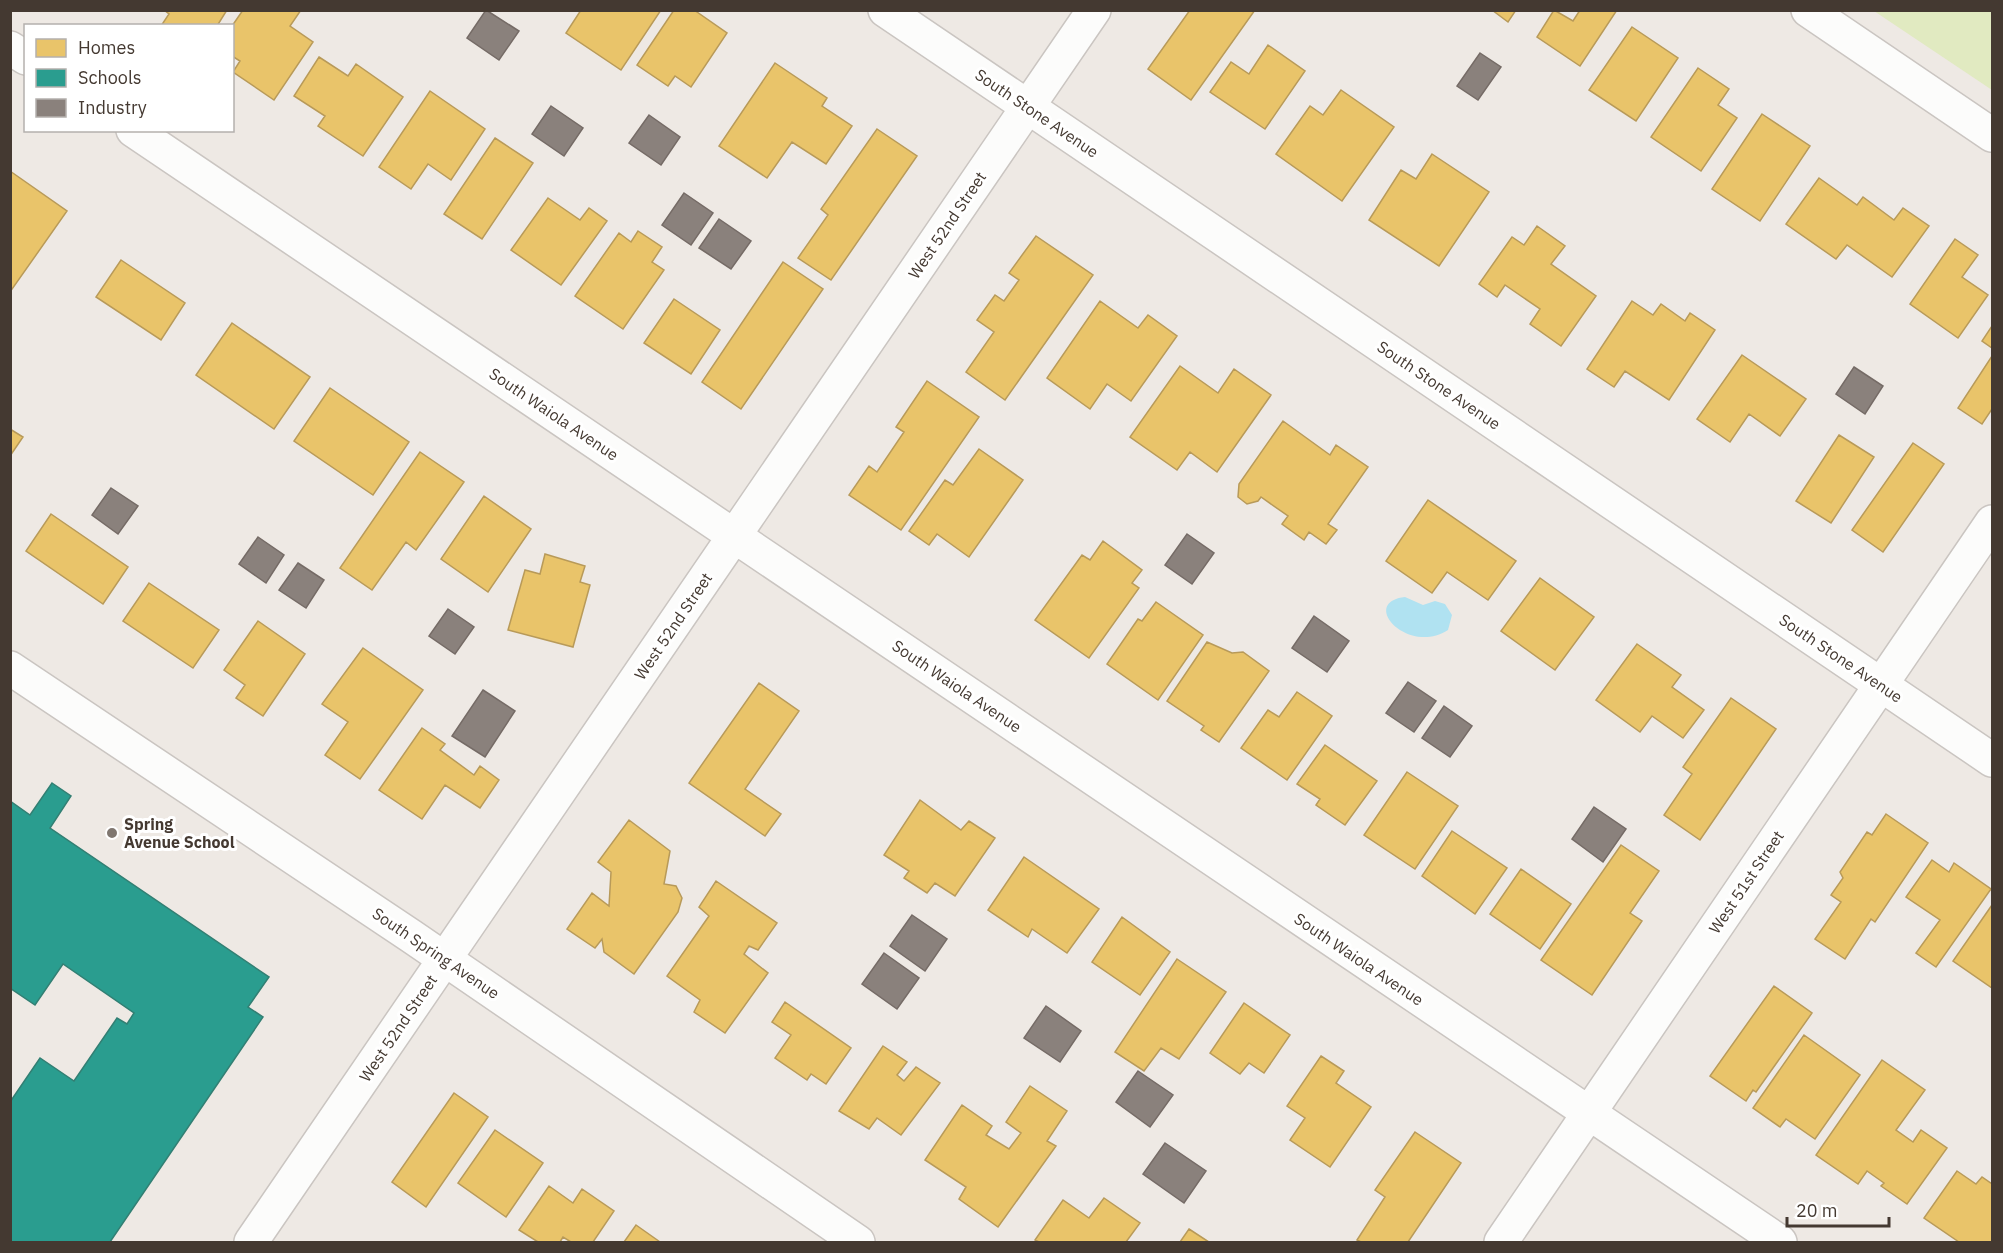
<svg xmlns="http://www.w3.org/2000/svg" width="2003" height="1253" font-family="'IBM Plex Sans',sans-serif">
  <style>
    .green { fill: #e1eac1 }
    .water { fill: #b0e2f1 }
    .homes { fill: #e9c46a; stroke: #b89a59; stroke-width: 1.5 }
    .schools { fill: #2a9d8f; stroke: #327f73; stroke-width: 1.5 }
    .industry { fill: #8a817c; stroke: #756b66; stroke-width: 1.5 }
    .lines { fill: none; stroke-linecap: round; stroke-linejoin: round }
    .minor-casing { stroke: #cac5c1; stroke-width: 36 }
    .minor { stroke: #fcfcfb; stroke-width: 33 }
    .poi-dot { fill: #807770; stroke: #fff; stroke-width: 2 }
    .labels { text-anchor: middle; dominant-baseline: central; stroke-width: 6; stroke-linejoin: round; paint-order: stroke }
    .street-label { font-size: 16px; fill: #443931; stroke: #fff }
    .poi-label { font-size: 16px; font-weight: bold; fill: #443931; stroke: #fff; text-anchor: start }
  </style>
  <rect width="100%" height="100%" fill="#eee9e4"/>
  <path class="green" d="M1874,11H1992V90Z"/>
  <path class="water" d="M1405,597L1423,605L1435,601L1445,604L1452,615L1448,630C1407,656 1359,602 1405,597Z"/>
  <path class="homes" d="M164,10H227L217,26H161L169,14Z
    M243,10H301L290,26L313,42L274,100L233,72L240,61L232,56V26Z
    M581,10H661L621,70L566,33Z
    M674,10H694L727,33L691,87L675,76L668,86L637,65Z
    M1190,10H1255L1191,100L1148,69Z
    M1492,10H1516L1508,22Z
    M1554,10L1573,21L1580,10H1617L1580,66L1537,37Z
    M1632,27L1678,58L1636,121L1589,90Z
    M1268,45L1305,71L1265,129L1210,92L1231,62L1249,74Z
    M319,57L348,76L356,64L403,97L363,156L318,126L325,116L294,96Z
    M775,63L827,98L822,106L852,126L826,164L792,142L767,178L719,146Z
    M1698,68L1729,89L1718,105L1737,118L1701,171L1651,137Z
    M1341,90L1394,127L1342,201L1276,154L1310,106L1323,115Z
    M430,91L485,129L451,180L428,164L411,189L379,167Z
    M1762,114L1810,146L1760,221L1712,189Z
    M877,129L917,156L831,280L798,258L828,215L821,209Z
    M495,138L533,163L482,239L444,214Z
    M1432,154L1489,192L1439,266L1369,220L1401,170L1416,179Z
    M10,171L67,211L10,292Z
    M1819,178L1857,205L1863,197L1894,220L1903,208L1929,226L1892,277L1847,245L1836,259L1786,224Z
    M548,198L580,220L589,208L607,221L561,285L511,250Z
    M1537,226L1565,246L1551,264L1596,296L1561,346L1530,324L1540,309L1505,285L1497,297L1479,284L1512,237L1524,245Z
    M638,231L662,247L652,262L664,270L623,329L575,296L619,233L631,242Z
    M1036,236L1093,275L1005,400L966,372L994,332L977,320L995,295L1004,301L1019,280L1009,273Z
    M1955,239L1978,255L1962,277L1988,295L1958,338L1910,304Z
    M121,260L185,303L161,340L96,297Z
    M783,262L823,289L741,409L702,382Z
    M674,299L720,330L691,374L644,343Z
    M1100,301L1138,328L1148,315L1177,336L1131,401L1107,384L1090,409L1047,378Z
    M1632,301L1653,315L1661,304L1685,321L1690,313L1715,330L1669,400L1625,371L1614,387L1587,369Z
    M232,323L310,377L274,429L196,375Z
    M1992,326V348L1982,341Z
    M1742,355L1806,399L1780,436L1749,414L1730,442L1697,419Z
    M1992,356V409L1982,424L1958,408Z
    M1180,366L1218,393L1234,369L1271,395L1217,472L1190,452L1177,470L1130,437Z
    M927,381L979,417L901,530L849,495L869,466L877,472L904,432L896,427Z
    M330,388L409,442L373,495L294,441Z
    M1283,421L1330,455L1336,445L1368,467L1328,524L1337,530L1326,544L1309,532L1304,540L1282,524L1288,516L1261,497L1258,501L1247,504L1238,497L1239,484Z
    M10,429L23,437L10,456Z
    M1839,435L1874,457L1831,523L1796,501Z
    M1913,443L1944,464L1883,552L1852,530Z
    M979,449L1023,480L969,557L937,534L929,545L909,531L945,480L953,485Z
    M420,452L464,482L416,550L406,542L372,590L340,568Z
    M484,496L531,529L488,592L441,559Z
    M1428,500L1516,561L1488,600L1447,572L1432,593L1386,561Z
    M51,514L128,567L103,604L26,551Z
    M1103,541L1142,570L1132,583L1139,588L1089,658L1035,620L1082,555L1090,560Z
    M545,554L585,566L580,582L590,585L573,647L508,630L525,570L540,574Z
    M1540,578L1594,617L1555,670L1501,631Z
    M149,583L219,630L193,668L123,621Z
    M1156,602L1203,635L1158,700L1107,664L1138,619L1142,621Z
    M258,621L305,654L263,716L236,698L245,685L224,670Z
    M1207,642L1232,653L1243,652L1269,671L1219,742L1201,730L1204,726L1167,701Z
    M1637,644L1681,675L1672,687L1704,710L1683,738L1652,716L1640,732L1596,700Z
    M363,648L423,690L360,779L325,755L348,722L322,704Z
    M759,683L799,711L745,789L781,814L765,836L689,783Z
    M1297,692L1332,716L1287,780L1241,748L1268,710L1279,717Z
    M1731,698L1776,729L1700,840L1664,815L1692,774L1683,767Z
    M422,728L445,744L440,750L474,775L480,766L499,780L480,808L445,785L422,819L379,790Z
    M1325,745L1377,781L1345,825L1316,805L1320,799L1297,784Z
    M1407,772L1458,806L1415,869L1364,835Z
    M920,800L961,830L969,821L995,838L955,896L935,883L927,893L904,878L909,871L884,855Z
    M1886,814L1928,843L1875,922L1871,919L1845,959L1815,939L1841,902L1831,895L1843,878L1840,872L1867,832L1872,835Z
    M629,820L670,851L664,884L676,886L682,898L678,912L634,974L604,952L602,939L595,948L567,929L592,893L609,906L611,872L598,862Z
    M1452,831L1507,868L1475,914L1422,876Z
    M1621,845L1659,871L1630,913L1642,921L1592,995L1541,960Z
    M1024,857L1099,909L1067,953L1032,929L1028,937L988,910Z
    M1932,860L1949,872L1954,863L1991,889L1936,967L1916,953L1940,920L1906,897Z
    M1521,869L1571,904L1540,949L1490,914Z
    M716,881L777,923L758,950L749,946L744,954L768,973L725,1033L694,1012L700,1000L667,976L709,916L699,907Z
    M1992,905V988L1953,961Z
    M1122,917L1170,952L1140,995L1092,962Z
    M1177,959L1226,992L1179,1059L1161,1048L1144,1071L1115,1052Z
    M1774,986L1812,1013L1756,1092L1753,1090L1746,1101L1710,1076Z
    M785,1002L851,1048L826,1084L811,1074L807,1080L775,1058L791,1035L772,1022Z
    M1244,1003L1290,1035L1264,1073L1249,1063L1240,1074L1210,1053Z
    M1804,1035L1860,1075L1815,1139L1786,1119L1780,1127L1753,1108Z
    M883,1046L907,1062L897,1075L904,1081L916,1067L940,1083L901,1135L877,1118L869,1129L839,1111Z
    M1321,1056L1344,1071L1336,1083L1371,1107L1330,1167L1290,1140L1305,1118L1287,1106Z
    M1882,1060L1925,1090L1896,1130L1913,1142L1921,1130L1947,1148L1907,1204L1881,1186L1884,1183L1867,1171L1858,1184L1816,1155Z
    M1030,1086L1067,1111L1047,1141L1056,1146L998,1227L959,1199L966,1187L925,1160L962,1105L992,1126L986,1135L1009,1149L1021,1133L1006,1122Z
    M454,1093L488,1117L426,1207L392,1182Z
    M495,1130L543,1163L506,1217L458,1183Z
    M1415,1132L1461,1163L1408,1242H1361L1357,1240L1385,1197L1375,1190Z
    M1957,1171L1976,1184L1982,1177L1992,1184V1242H1959L1924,1218Z
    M549,1186L573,1203L582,1189L614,1211L593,1242H571L563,1237L560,1242H538L519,1230Z
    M1104,1198L1140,1223L1126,1242H1039L1035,1240L1063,1200L1089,1218Z
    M636,1225L660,1242H624Z
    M1189,1229L1209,1242H1180Z"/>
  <path class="schools" d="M52,783L71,796L50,828L269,977L248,1007L263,1017L110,1242H10V1102L40,1058L74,1081L117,1018L127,1024L134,1013L63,964L35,1005L10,988V801L30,815Z"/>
  <path class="industry" d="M486,10L519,31L499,60L467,38Z
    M1480,53L1501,67L1478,100L1457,86Z
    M551,106L583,128L564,156L532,134Z
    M649,115L680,137L661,165L629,143Z
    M684,193L713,213L691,245L662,225Z
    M719,219L751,241L731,269L699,248Z
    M1854,367L1883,386L1865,414L1836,394Z
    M111,488L138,506L118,534L92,515Z
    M1187,534L1214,553L1192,584L1165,565Z
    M258,537L284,555L266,583L239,564Z
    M298,563L324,580L306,608L279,590Z
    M448,609L474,627L455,654L429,636Z
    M1314,616L1349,641L1327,672L1292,648Z
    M1408,682L1436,701L1414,732L1386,713Z
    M483,690L515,711L485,757L452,736Z
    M1444,706L1472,726L1450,757L1422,738Z
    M1594,807L1626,829L1603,862L1572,839Z
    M912,915L947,939L925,971L890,946Z
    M884,953L919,978L897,1009L862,984Z
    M1046,1006L1081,1031L1060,1062L1024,1038Z
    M1138,1071L1173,1095L1150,1127L1116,1102Z
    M1165,1143L1206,1171L1184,1203L1143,1174Z"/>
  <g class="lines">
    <defs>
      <path id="minor" d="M885,10L1992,760
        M1808,10L1992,135
        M10,48L26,58
        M133,130L1780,1242
        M10,668L411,936L858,1242
        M251,1242L1094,10
        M1501,1242L1992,522"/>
    </defs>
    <use href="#minor" class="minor-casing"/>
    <use href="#minor" class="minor"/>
  </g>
  <circle class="poi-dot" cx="112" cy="833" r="6"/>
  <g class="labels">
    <g class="street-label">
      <text transform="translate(1037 113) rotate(34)">South Stone Avenue</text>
      <text transform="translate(947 225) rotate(-56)">West 52nd Street</text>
      <text transform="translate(1439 385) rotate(34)">South Stone Avenue</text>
      <text transform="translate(554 414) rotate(34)">South Waiola Avenue</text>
      <text transform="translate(673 626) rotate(-56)">West 52nd Street</text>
      <text transform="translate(1841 658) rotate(34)">South Stone Avenue</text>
      <text transform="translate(957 686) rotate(34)">South Waiola Avenue</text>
      <text transform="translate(1746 882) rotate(-56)">West 51st Street</text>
      <text transform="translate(436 953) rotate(34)">South Spring Avenue</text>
      <text transform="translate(1359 959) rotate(34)">South Waiola Avenue</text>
      <text transform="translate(398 1028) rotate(-56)">West 52nd Street</text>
    </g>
    <g class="poi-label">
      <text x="124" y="824">Spring<tspan x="124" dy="18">Avenue School</tspan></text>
    </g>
  </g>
  <rect width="2003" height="1253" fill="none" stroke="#443931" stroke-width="24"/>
  <rect x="24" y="24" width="210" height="108" fill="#ffffff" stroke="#b4b0ad" stroke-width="1.5"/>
  <rect x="36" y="39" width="30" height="18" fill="#e9c46a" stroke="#b4b0ad" stroke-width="1.5"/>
  <text x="78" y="54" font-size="18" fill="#443931">Homes</text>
  <rect x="36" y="69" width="30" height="18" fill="#2a9d8f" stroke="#b4b0ad" stroke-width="1.5"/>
  <text x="78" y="84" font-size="18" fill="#443931">Schools</text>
  <rect x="36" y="99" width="30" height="18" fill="#8a817c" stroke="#b4b0ad" stroke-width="1.5"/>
  <text x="78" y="114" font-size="18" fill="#443931">Industry</text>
  <path d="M1787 1217v9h102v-9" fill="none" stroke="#443931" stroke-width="3"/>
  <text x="1796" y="1217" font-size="18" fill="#443931" stroke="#ffffff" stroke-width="4.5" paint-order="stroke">20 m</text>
</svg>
